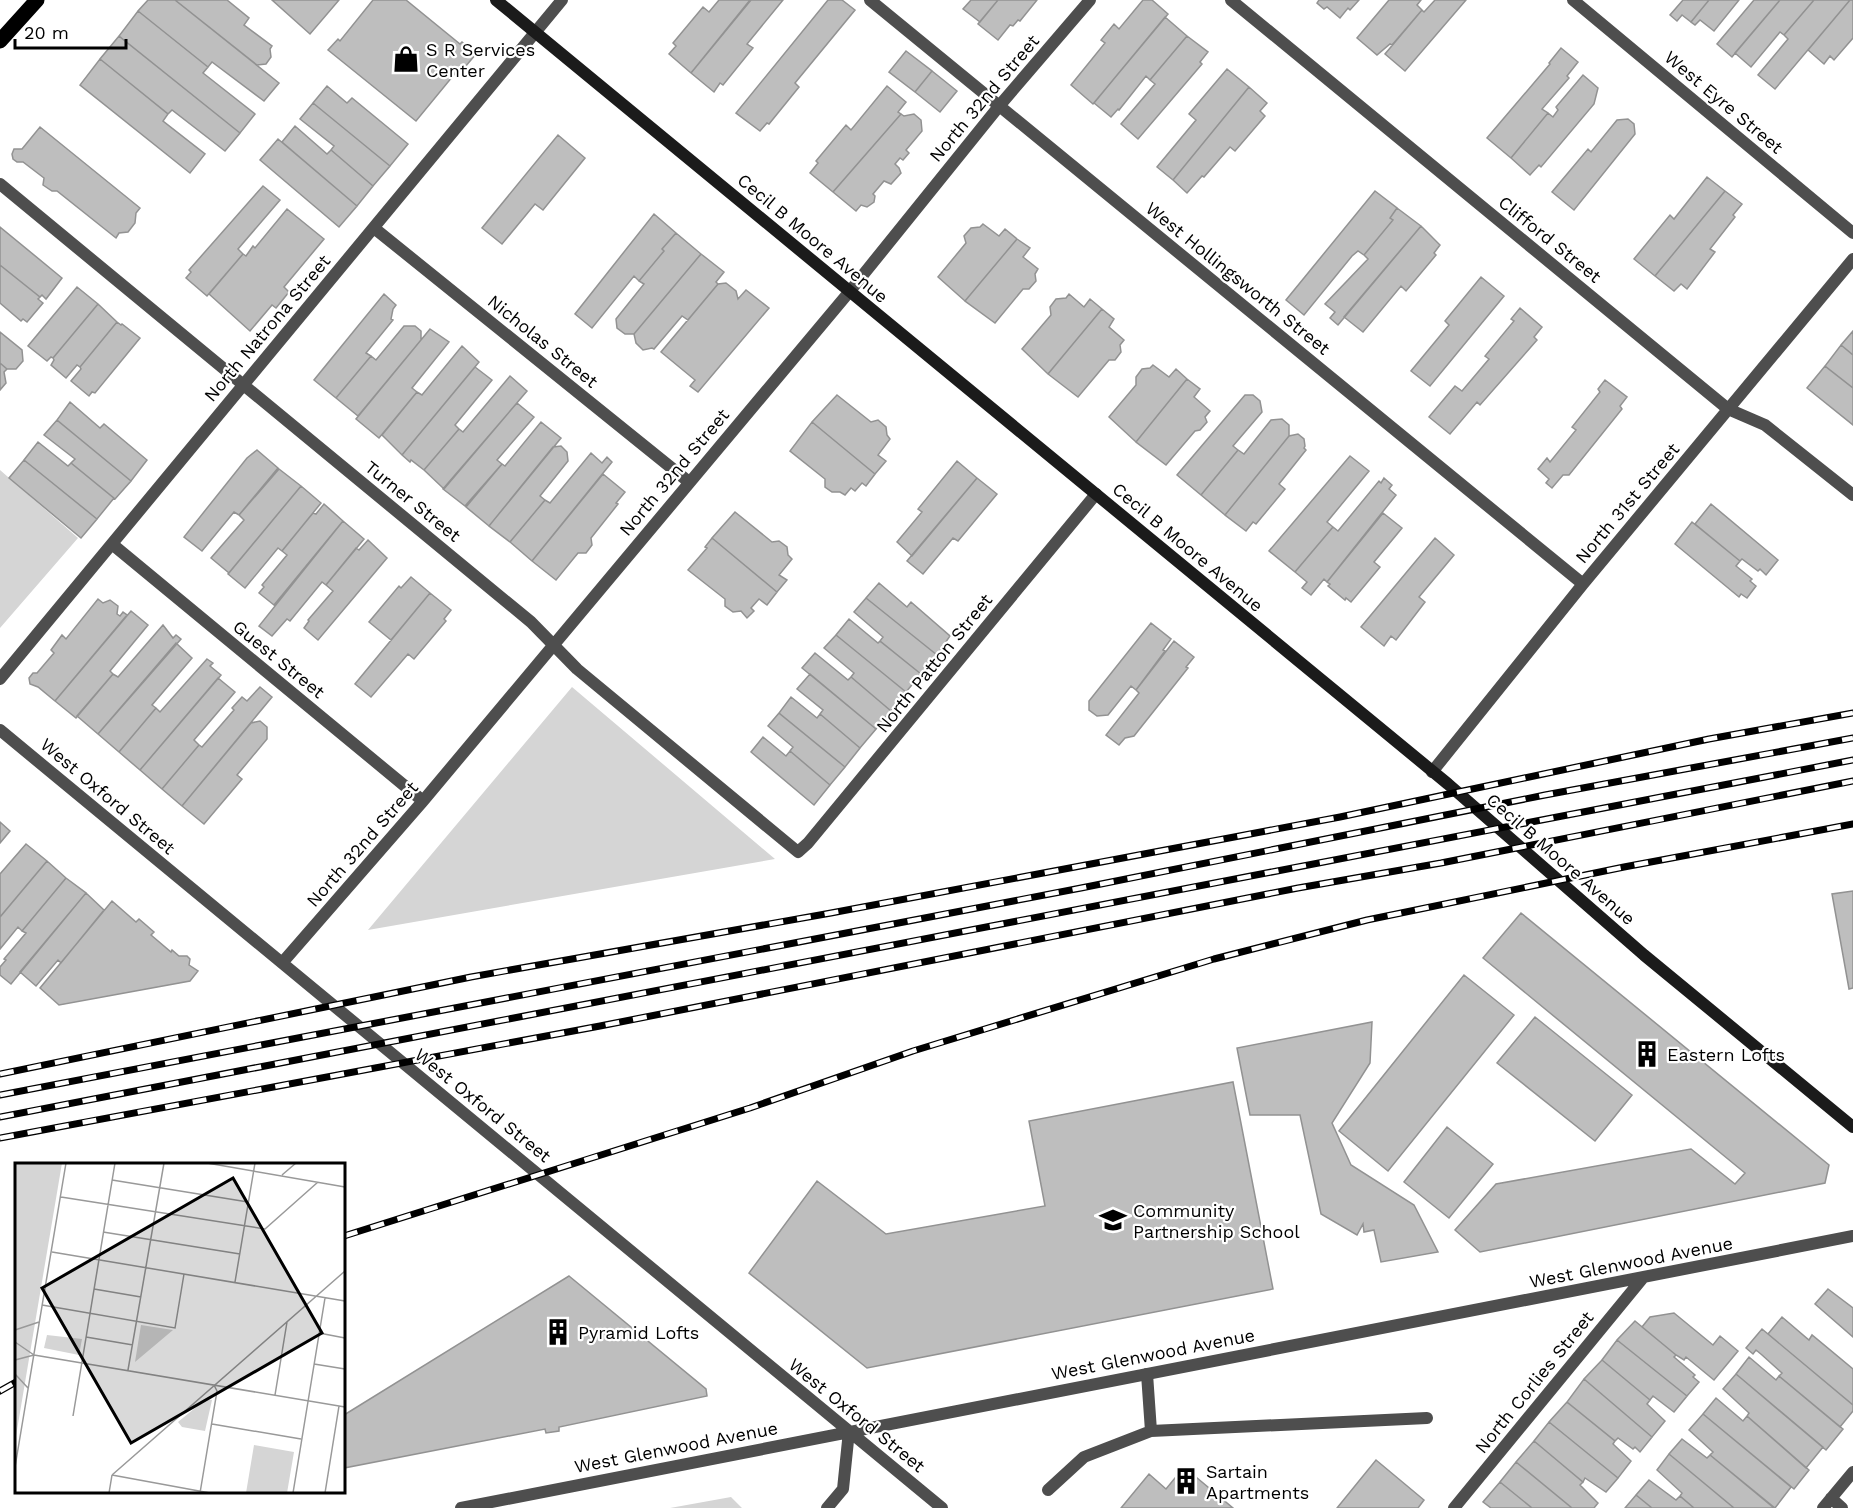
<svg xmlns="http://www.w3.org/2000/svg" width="1853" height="1508" font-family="'Work Sans',sans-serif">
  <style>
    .green { fill: #d5d5d5 }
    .building { fill: #bebebe; stroke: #929292; stroke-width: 1.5 }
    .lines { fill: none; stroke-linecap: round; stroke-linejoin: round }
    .lane { stroke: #4e4e4e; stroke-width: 12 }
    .street { stroke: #4e4e4e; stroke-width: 12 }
    .secondary { stroke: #1b1b1b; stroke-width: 12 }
    .primary { stroke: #000; stroke-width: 15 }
    .rail-casing { stroke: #000; stroke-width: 7 }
    .rail { stroke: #fff; stroke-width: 4.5; stroke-dasharray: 14; stroke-linecap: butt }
    .labels { text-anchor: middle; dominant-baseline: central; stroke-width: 4.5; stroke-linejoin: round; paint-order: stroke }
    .poi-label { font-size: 18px; fill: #000; stroke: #fff; text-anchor: start }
    .street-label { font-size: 18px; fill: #000; stroke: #fff }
    .inset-road { fill: none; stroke: #999; stroke-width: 1.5 }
    .view { fill: #000; fill-opacity: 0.15; stroke: #000; stroke-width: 3 }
    .inset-edge { fill: none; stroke: #000; stroke-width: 3 }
  </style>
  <rect width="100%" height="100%" fill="#fff"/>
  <path class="green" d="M0,470L78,538L0,628Z
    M572,687L775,859L368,930Z
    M731,1497L742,1508H670Z"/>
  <path class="building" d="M148,0H175L279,83L264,101L212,62L208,67L138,11Z
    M175,0H227L249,18L244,25L272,46L270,49L271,57L266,64L257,65Z
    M272,0H339L310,34Z
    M373,0H406L460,44L462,42L476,54L465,67L462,65L416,121L328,50L338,39L340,41Z
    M719,0H750L691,73L669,54L676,46L673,43L703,7L709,12Z
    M751,0H783L747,44L753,48L723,85L720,83L714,92L691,73Z
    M828,0H842L855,10L795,83L799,87L769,124L767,123L760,131L736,113Z
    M971,0H998L980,22L963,9Z
    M998,0H1037L1020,21L1018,20L1013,26L1010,25L998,40L978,24Z
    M1143,0H1152L1168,14L1093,104L1071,85L1105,43L1101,40L1114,24L1119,29Z
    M1319,0H1359L1350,10L1348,8L1340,18L1327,7L1324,9L1317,3Z
    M1389,0H1421L1417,5L1422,10L1392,45L1390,44L1377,55L1357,38Z
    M1435,0H1466L1405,71L1385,54L1422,10L1424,12Z
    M1683,0H1709L1691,22L1682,15L1677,21L1670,15Z
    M1709,0H1739L1714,31L1700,20L1695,25L1691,22Z
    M1754,0H1780L1732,57L1717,44Z
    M1780,0H1814L1784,35L1780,32L1751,67L1735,53Z
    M1814,0H1850L1775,89L1758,75L1788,39L1784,35Z
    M1850,0H1853V38L1834,60L1830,56L1824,64L1808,50Z
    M138,11L208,67L203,73L255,114L240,133L119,36Z
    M1165,17L1187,36L1150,80L1146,76L1119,110L1118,109L1111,117L1094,103Z
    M119,36L240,133L225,151L172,110L168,114L100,59Z
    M1187,36L1208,52L1200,62L1202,64L1138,139L1121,124L1155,84L1150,80Z
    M1561,48L1578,62L1567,76L1569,78L1542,109L1548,113L1511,158L1487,138L1550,64L1549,63Z
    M906,51L932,71L915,92L889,72Z
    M100,59L168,114L163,121L205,154L190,173L80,85Z
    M1227,69L1249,87L1173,180L1157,167L1196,120L1189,114Z
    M932,71L957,91L940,112L915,92Z
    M1583,75L1598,88L1594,104L1541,167L1539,165L1530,175L1511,158L1548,113L1553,117L1558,110L1556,107Z
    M327,86L347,103L352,98L408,144L390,166L313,103Z
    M887,86L906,102L898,112L901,114L833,192L810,173L818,163L816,161L846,125L851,130Z
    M1249,87L1267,103L1260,111L1265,116L1235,151L1230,147L1204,177L1202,176L1187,193L1173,180Z
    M313,103L390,166L373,186L331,150L334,146L300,119Z
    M901,114L904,116L914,114L921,120L922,131L906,150L909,153L903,160L900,158L895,164L899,168L901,173L891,184L884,181L873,194L875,196L874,202L867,207L861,205L856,211L833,192Z
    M1628,119L1634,124L1635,134L1574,210L1552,192L1588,149L1591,152L1617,120Z
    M295,126L327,154L331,150L373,186L357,206L282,142Z
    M40,127L140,208L136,213L135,223L128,232L119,233L116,238L57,191H52L43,185L44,178L23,162H17L13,159L12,154L14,149H22Z
    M558,135L585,158L543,210L535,204L502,244L482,228Z
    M278,139L357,206L339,227L260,160Z
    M1707,177L1725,191L1655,276L1634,259L1670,215L1674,219Z
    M263,186L280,200L238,249L243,254L207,296L186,278L191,272L189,270Z
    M1375,191L1397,208L1390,218L1393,220L1364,255L1358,251L1352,256L1304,315L1286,300Z
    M1725,191L1742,204L1733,215L1735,217L1710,249L1715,252L1687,289L1681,284L1674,291L1655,276Z
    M1397,208L1421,226L1338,325L1330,318L1335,312L1325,304L1368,259L1364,255L1393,220L1390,218Z
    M287,209L324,239L284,287L289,292L276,308L272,305L250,331L209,294L243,254L246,256L253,246L255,248Z
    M654,214L676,233L662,249L664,251L639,281L634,276L592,328L575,314Z
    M983,224L999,236L1005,229L1017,239L965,301L938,277L966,243L964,236L971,228L980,227Z
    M1421,226L1440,245L1434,253L1436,255L1406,291L1401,286L1363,332L1344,317Z
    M0,227L62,278L46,299L42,295L40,297L0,265Z
    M676,233L701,254L634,334H625L617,328L616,319L644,284L639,281L664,251L662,249Z
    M1017,239L1030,248L1023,257L1038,269L1035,274L1036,281L1029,289H1023L995,323L965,301Z
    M701,254L724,272L716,282L718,284L688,320L682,316L654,349L652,348L643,350L636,343L634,334Z
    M0,265L40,297L38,299L43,303L27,322L23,319L21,321L0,303Z
    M1481,277L1504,296L1430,386L1411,371L1449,325L1445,321Z
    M726,283L736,291L738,299L746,290L769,308L698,392L690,386L695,380L661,352L718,284Z
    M77,287L98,304L53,358L51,357L47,361L28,346Z
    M384,294L396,305L393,309L391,319L393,320L366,353L371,356L336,398L314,380Z
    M1069,294L1084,307L1090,299L1102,309L1048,374L1022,349L1051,315L1050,307L1056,299L1066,298Z
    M98,304L117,322L80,367L77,365L66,378L51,365L54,360L53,358Z
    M1520,308L1542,327L1534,337L1537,340L1480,405L1477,402L1450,434L1429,417L1455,386L1462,391L1489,359L1485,356L1514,321L1511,319Z
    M1102,309L1114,319L1109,327L1124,340L1120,345L1121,352L1115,360H1109L1078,397L1048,374Z
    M117,322L121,325L122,324L140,338L95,393L92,392L89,396L71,381L81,369L80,367Z
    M404,326H415L421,331V340L358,416L336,398L371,356L376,360Z
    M430,329L449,342L412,388L417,392L379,438L356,419Z
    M1853,331V355L1841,345Z
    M0,332L22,350L23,361L16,369H7L0,363Z
    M1841,345L1853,355V388L1825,366Z
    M462,346L479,362L402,455L382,435L417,392L422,395Z
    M0,363L7,369L4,372L6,383L0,390Z
    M1153,365L1169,377L1176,369L1187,379L1136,442L1109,417L1136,385V377L1142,369L1150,368Z
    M1825,366L1853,388V425L1807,388Z
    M475,367L492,380L455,425L459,429L424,470L411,460L410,462L402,455Z
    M510,376L527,391L444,489L424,470L459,429L463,432Z
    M1187,379L1200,389L1194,397L1210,411L1205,417L1207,422L1200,430L1195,431L1166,465L1136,442Z
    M1605,380L1627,397L1620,406L1622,409L1569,475H1563L1552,488L1546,483L1549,479L1538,469L1547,458L1550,462L1576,430L1572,427L1600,392L1598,389Z
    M837,395L871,422L878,420L886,427L887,435L890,439L878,455L886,461L875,474L812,422Z
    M1245,395H1253L1260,401L1262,412L1233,446L1238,450L1201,495L1177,475Z
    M70,402L100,428L104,424L147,460L131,481L57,420Z
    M517,403L534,417L497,460L502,464L465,506L443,489Z
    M1282,419L1289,425V436L1225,515L1201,495L1238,450L1244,454L1271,420Z
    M57,420L131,481L115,499L71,463L75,459L44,435Z
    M541,422L561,438L489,526L466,507L502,464L505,466Z
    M812,422L875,474L866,486L862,483L855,491L851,488L845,495L840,492H832L825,487V479L790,451Z
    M1298,434L1304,439L1305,446L1304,448L1306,450L1279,484L1285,489L1256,524L1253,522L1246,531L1225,515L1289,436Z
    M38,442L68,466L71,463L114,498L97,519L24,460Z
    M561,446L567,452L568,461L540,496L545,500L510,542L489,526L553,447Z
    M257,450L278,468L239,515L234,512L202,551L184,537L247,458Z
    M591,453L602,463L607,457L612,462L532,561L510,542L545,500L550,503Z
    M1350,456L1369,471L1327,522L1333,527L1295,572L1269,551Z
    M24,460L97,519L81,538L9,478Z
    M957,461L977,478L912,556L897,542L922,512L918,509Z
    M279,469L301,486L229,573L211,558L244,520L239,515Z
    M603,474L625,492L616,503L618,504L591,538L592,545L586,553H578L556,580L532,561Z
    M977,478L997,494L958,541L953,538L923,574L907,561Z
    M1384,478L1392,485L1389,489L1396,495L1327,582L1324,579L1311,595L1302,588L1307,582L1295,572L1333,527L1338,531L1379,481L1381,483Z
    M301,486L321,503L282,551L278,548L245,588L228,574Z
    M324,504L343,521L274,605L259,593L264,587L262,585L287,555L282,551L313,513L316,514Z
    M1711,504L1778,560L1766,575L1760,569L1758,571L1742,559L1740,561L1695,524Z
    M735,512L772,542L779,541L787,547L788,555L792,559L779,575L787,580L777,592L712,538Z
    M1383,513L1402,528L1374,562L1380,567L1351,602L1346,598L1345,600L1328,586L1330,584L1327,582Z
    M343,521L364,539L326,585L322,582L290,621L287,619L272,636L259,626Z
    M1692,522L1740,561L1736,566L1752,579L1750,581L1756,586L1747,598L1741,594L1739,597L1675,544Z
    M712,538L777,592L767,605L759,599L751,608L754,611L747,618L741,611L733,612L725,606V599L688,570L707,548L705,547Z
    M1435,538L1454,555L1419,597L1425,602L1396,640L1391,636L1384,646L1361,627Z
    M368,540L387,558L318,640L304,628L309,621L308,620L333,591L326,585L356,548L359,550Z
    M411,577L430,593L391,640L369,622L399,586L401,588Z
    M879,583L907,607L911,602L950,636L937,655L866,598Z
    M430,593L451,610L444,619L446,621L414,659L408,654L371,697L355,684Z
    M866,598L937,655L921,674L880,641L883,637L854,612Z
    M98,599L103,603L110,600L118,606L117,614L120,616L123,612L127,615L55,701L38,687L30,684L29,678L33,673H37L54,653L51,650L62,635L66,639Z
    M131,611L148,625L110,671L113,674L76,718L55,701Z
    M849,619L878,643L880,641L921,674L906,692L836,635Z
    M1151,623L1171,639L1163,650L1165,651L1136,690L1131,686L1108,715L1097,716L1089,710V701Z
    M163,625L173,638L176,635L181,639L98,734L77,716L113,674L118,677Z
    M836,635L906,692L891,711L851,677L854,673L824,648Z
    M1174,641L1194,657L1186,667L1188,668L1134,736L1125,738L1119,745L1106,735L1139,693L1136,690Z
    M176,643L192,658L152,705L156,708L119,752L98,734Z
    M815,653L848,680L851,677L891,711L876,729L802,668Z
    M207,659L213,663L210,666L221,675L140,770L119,752L156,708L160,712Z
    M810,674L876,729L860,748L820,714L823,710L797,689Z
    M218,678L235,692L194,740L199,745L162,789L140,770Z
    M260,687L272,697L182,806L162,789L199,745L202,747L234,710L232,708L242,697L247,701Z
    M791,697L817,718L820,714L860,748L845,767L779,713Z
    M779,713L845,767L830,785L790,751L793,747L768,726Z
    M260,721L267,727V739L237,775L242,779L204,824L182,806L251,723Z
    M763,737L786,756L790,751L830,785L814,805L751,752Z
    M0,822L10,831L0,843Z
    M26,844L47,861L0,917V874Z
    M47,861L66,878L22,931L18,927L0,949V917Z
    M66,878L86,893L11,984L0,975V967L6,960L4,959L26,933L22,931Z
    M1853,891V988L1849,989L1832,894Z
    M86,893L104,910L61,963L58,960L36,986L20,972Z
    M112,901L136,922L139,919L154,932L151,935L171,952L172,950L179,956H187L190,959L189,965L198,971L190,981L59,1005L40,988Z
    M1521,913L1829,1165L1825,1183L1480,1252L1455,1230L1496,1184L1691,1149L1735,1184L1745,1173L1483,958Z
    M1464,975L1514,1015L1388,1171L1339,1131Z
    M1535,1017L1632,1095L1595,1141L1497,1063Z
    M1372,1022L1370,1063L1332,1123L1351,1165L1414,1205L1438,1252L1381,1262L1374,1230L1364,1232L1363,1224L1357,1235L1321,1214L1300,1115H1250L1237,1048Z
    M1233,1082L1273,1289L867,1368L749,1273L817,1181L886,1234L1045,1206L1029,1121Z
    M1447,1127L1493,1164L1449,1218L1404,1182Z
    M569,1276L706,1389L707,1396L559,1427V1431L546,1433L545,1429L344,1468V1415Z
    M1828,1289L1853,1308V1337L1815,1304Z
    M1674,1313L1713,1345L1720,1336L1738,1351L1714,1380L1686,1357L1684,1360L1676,1355L1642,1327L1650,1317Z
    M1782,1317L1809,1340L1812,1335L1853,1369V1405L1768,1334Z
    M1635,1321L1676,1355L1674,1357L1695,1375L1693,1377L1699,1382L1687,1396L1617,1340Z
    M1762,1329L1853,1405V1411L1840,1427L1779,1376L1782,1373L1762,1355L1756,1350L1753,1354L1746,1348Z
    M1617,1340L1687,1396L1674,1412L1653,1396L1650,1400L1602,1360Z
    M1749,1357L1776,1380L1779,1376L1843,1429L1826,1450L1736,1374Z
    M1602,1360L1650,1400L1647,1404L1665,1421L1652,1437L1584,1379Z
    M1736,1374L1823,1447L1806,1468L1747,1416L1749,1413L1723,1389Z
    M1584,1379L1652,1437L1640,1452L1635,1447L1633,1449L1618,1438L1615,1441L1567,1402Z
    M1716,1398L1743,1421L1747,1416L1809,1470L1794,1489L1703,1414Z
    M1567,1402L1615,1441L1613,1444L1631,1461L1618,1478L1549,1422Z
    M1703,1414L1791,1487L1775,1508L1710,1455L1713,1452L1689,1430Z
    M1549,1422L1618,1478L1606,1492L1585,1478L1583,1482L1534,1441Z
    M1682,1439L1707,1458L1710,1455L1774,1508H1734L1669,1454Z
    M1534,1441L1583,1482L1580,1485L1598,1503L1594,1508H1572L1516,1462Z
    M1669,1454L1734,1508H1694L1680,1496L1682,1493L1657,1470Z
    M1376,1460L1424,1500L1418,1508H1337Z
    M1516,1462L1572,1508H1532L1500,1482Z
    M1184,1467L1233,1508H1121L1149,1474L1166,1489Z
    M1649,1480L1676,1500L1680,1496L1694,1508H1652L1636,1495Z
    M1500,1482L1532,1508H1491L1483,1502Z
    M1636,1495L1652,1508H1625Z"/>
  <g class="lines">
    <path class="lane" d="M1147,1374L1151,1431
      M1048,1490L1084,1457L1151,1431L1427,1418"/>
    <path class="street" d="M870,0L1583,584
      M1231,0L1728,409L1765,425L1853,495
      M1573,0L1853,233
      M0,184L531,622L577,669L798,852L808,843L1096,494
      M374,228L689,482
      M112,544L423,801
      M0,679L562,0
      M0,730L942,1508
      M1432,772L1583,584L1853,259
      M282,963L423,801L850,291L1000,105L1090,0
      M1831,1498L1842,1508
      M461,1508C925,1416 1390,1330 1853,1236
      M827,1508L843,1489L849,1431
      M1454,1508L1642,1279
      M1823,1508L1853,1472"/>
    <path class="secondary" d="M496,0L1448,784L1644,955L1853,1127"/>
    <path class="primary" d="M0,41L37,0"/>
    <defs>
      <path id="rail" d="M0,1074L471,977L831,913L1340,817L1709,739L1853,713
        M0,1095L1081,888L1545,795L1853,738
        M0,1117L1853,760
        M0,1138L600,1026L1298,888L1441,863L1853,781
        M344,1236L750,1108L913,1051L1214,959L1367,920L1624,867L1853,824
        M0,1391L16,1382"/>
    </defs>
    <use href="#rail" class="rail-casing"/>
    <use href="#rail" class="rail"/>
  </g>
  <defs>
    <symbol id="shop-bare" viewBox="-9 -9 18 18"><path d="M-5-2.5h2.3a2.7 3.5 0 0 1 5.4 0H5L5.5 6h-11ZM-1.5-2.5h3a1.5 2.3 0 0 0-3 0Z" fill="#000" stroke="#fff" stroke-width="2.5" paint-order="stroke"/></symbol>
    <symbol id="building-bare" viewBox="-9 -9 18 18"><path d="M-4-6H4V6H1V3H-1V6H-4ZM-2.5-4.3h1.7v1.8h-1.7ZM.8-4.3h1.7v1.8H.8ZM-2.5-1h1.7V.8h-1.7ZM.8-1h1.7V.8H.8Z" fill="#000" stroke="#fff" stroke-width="2.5" paint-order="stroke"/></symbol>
    <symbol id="school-bare" viewBox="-9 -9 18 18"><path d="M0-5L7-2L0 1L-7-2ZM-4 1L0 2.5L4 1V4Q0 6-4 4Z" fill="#000" stroke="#fff" stroke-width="2.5" paint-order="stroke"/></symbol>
  </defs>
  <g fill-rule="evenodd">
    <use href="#shop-bare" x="387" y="40" width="38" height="38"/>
    <use href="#building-bare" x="1628" y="1035" width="38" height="38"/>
    <use href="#school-bare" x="1094" y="1201" width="38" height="38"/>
    <use href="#building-bare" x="539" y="1313" width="38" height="38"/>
    <use href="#building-bare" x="1167" y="1462" width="38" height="38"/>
  </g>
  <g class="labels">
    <g class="poi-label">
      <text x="426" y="49">S R Services<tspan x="426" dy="21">Center</tspan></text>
      <text x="1667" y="1054">Eastern Lofts</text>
      <text x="1133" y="1210">Community<tspan x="1133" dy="21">Partnership School</tspan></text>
      <text x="578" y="1332">Pyramid Lofts</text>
      <text x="1206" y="1471">Sartain<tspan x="1206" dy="21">Apartments</tspan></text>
    </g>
    <g class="street-label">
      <text transform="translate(984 98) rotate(-50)">North 32nd Street</text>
      <text transform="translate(1724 102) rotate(40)">West Eyre Street</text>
      <text transform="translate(813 238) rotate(40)">Cecil B Moore Avenue</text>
      <text transform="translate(1550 239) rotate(39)">Clifford Street</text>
      <text transform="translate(1238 278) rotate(39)">West Hollingsworth Street</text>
      <text transform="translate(267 328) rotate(-50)">North Natrona Street</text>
      <text transform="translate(543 341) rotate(39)">Nicholas Street</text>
      <text transform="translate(674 472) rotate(-50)">North 32nd Street</text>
      <text transform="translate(413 501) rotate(39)">Turner Street</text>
      <text transform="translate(1627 503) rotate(-50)">North 31st Street</text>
      <text transform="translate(1188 547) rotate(40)">Cecil B Moore Avenue</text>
      <text transform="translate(279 659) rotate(39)">Guest Street</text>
      <text transform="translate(934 663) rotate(-51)">North Patton Street</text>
      <text transform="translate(108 796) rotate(40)">West Oxford Street</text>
      <text transform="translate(362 844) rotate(-49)">North 32nd Street</text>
      <text transform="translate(1561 859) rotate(41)">Cecil B Moore Avenue</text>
      <text transform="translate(483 1105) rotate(39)">West Oxford Street</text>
      <text transform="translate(1631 1262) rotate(-11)">West Glenwood Avenue</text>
      <text transform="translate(1153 1354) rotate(-11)">West Glenwood Avenue</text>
      <text transform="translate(1534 1382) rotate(-51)">North Corlies Street</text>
      <text transform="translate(857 1415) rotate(39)">West Oxford Street</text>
      <text transform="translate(676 1447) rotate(-11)">West Glenwood Avenue</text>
    </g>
  </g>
  <g transform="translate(15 1163)">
    <rect width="330" height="330" fill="#fff"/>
    <path d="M0,0H47L0,279ZM126,162L158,167L120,199ZM32,172L67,176L64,192L29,185ZM191,236L197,237L190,268L167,264L163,259ZM239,282L279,289L272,330H231Z" fill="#d5d5d5"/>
    <path class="inset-road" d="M192,0L330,24M267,12L281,0M97,17L233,39M46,34L250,66L303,19M88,69L225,91M37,89L330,138M220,119L240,0M79,126L126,134M27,142L160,165L169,111M0,167L24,159M304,170L330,175M71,174L118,182M0,179L19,192M19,192L330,244M0,197L19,192M299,201L330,206M113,207L149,0M0,211L13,225M260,232L272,159M58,253L100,0M197,261L286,276M0,304L51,0M97,312L330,108M97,312L195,330M94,330L97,312M185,330L202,228L199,222M278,330L310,135M310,330L324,243"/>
    <path class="view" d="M218,15L307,170L116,280L27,125Z"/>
    <rect width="330" height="330" class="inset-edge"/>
  </g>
  <path d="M15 39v9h111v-9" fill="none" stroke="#000000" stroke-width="3"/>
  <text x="24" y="39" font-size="18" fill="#000000" stroke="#ffffff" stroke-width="4.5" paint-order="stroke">20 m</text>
</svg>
